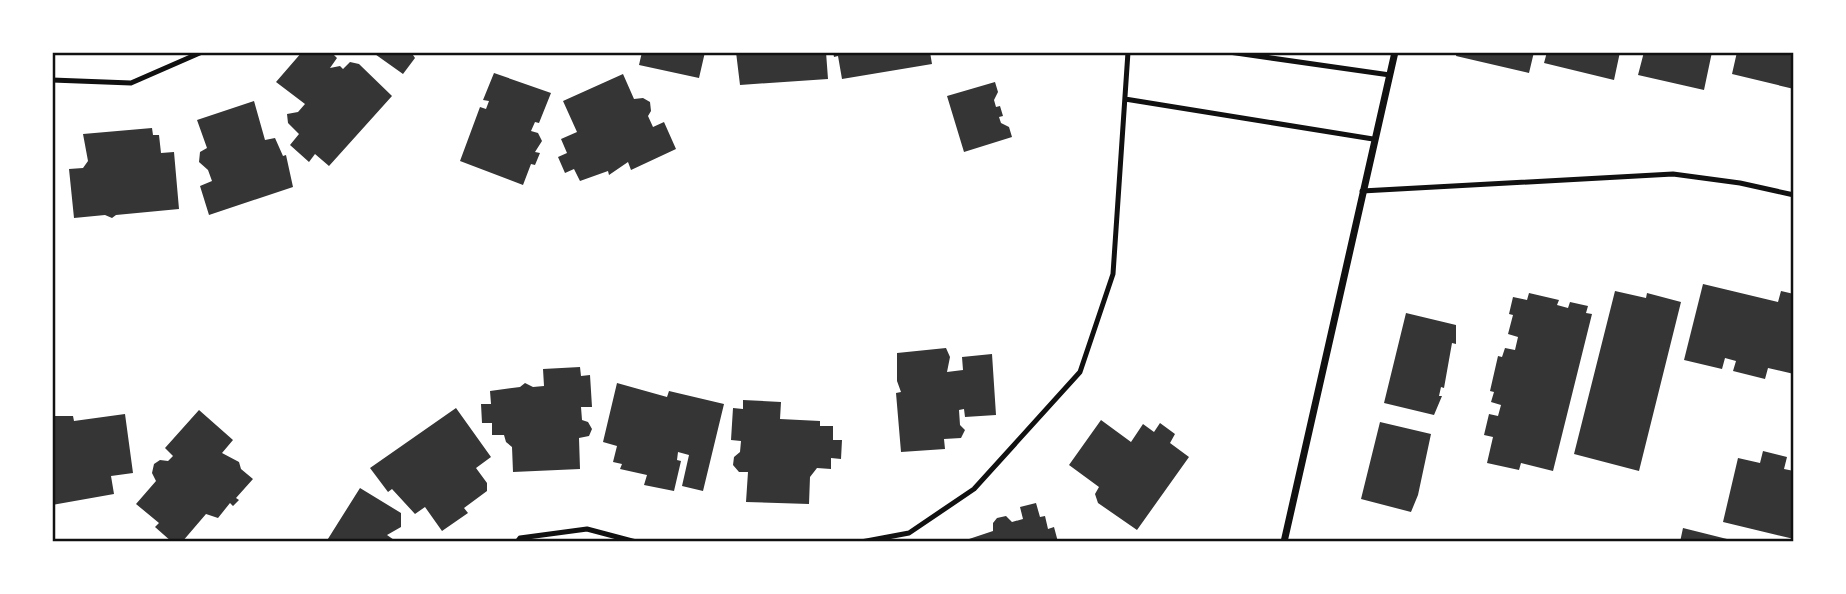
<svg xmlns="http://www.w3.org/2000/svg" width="1846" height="594" font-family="'IBM Plex Sans',sans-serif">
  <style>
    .building { fill: #353535 }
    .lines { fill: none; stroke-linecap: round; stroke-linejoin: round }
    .service { stroke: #111; stroke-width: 5 }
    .minor { stroke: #111; stroke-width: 7 }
    .neatline { fill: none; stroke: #111; stroke-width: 2.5 }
  </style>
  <rect width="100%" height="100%" fill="#fff"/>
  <path class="building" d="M302,52H331L337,58L330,68L340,66L343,69L350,62L359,64L392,96L329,166L315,154L309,162L290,145L299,134L288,123L287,114L298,112L305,104L276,82Z
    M372,52H411L415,58L403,74Z
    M642,52H705L699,78L639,65Z
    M736,52H826L828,79L740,85Z
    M833,52H930L932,64L842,79L838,56L834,57Z
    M1457,52H1534L1529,73L1456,56Z
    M1547,52H1620L1614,80L1544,63Z
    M1644,52H1712L1704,90L1638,75Z
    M1737,52H1794V89L1732,74Z
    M494,73L551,93L539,123L535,122L531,131L538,133L542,141L535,152L540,153L535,165L531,164L523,185L460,161L480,107L486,109L489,101L483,100Z
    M623,74L634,99L643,98L650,102L651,111L648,116L653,127L664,122L676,149L631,170L628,162L609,175L608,171L580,181L574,169L565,173L558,157L567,153L561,139L577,132L563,101Z
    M995,82L998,92L994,100L996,107L1000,106L1003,116L999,117L1001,123L1009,127L1012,137L964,152L947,96Z
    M254,101L265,140L275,138L283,156L286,155L293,187L209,215L200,186L212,181L208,170L199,162L200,152L207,148L197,120Z
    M152,128L153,135H159L161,153L174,152L179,209L116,215L112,218L105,215L74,218L69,169L83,168L88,161L83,134Z
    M1703,284L1778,302L1781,291L1794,294V374L1768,368L1765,379L1733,371L1736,361L1725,358L1722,369L1684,360Z
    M1615,291L1646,298L1647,293L1681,302L1639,471L1574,454Z
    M1529,293L1559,300L1557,305L1568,308L1570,302L1588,306L1586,313L1592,314L1553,471L1521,463L1519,470L1487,463L1493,437L1484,435L1489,414L1498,416L1501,405L1491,402L1494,392L1490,391L1498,356L1502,357L1505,348L1515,350L1518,337L1508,334L1513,315L1509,314L1513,297L1527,300Z
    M1406,313L1456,325V344L1452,343L1444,388L1441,387L1439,396H1442L1434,415L1384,403Z
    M946,348L950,357L947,372L963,370L962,357L992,354L996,415L965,417L964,409L959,410L960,425L965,430L961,438L944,439L945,449L901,452L896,393L901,392L897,381V353Z
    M580,367L581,376L590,375L592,407H581L582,420L588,422L592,429L589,436L579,438L580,469L513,472L512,447L506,442L504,435H492V423H482L481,404H491L490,391L520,387L525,383L533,387L544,386L543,369Z
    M617,383L667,397L669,391L724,404L703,491L682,486L689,455L678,452L677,460L681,461L674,491L644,485L647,475L620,469L622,464L613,462L617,446L603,442Z
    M743,400L781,402L780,419L820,421V426H833V440H842L841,459L831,458V469L817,468L810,477L809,504L746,502L748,472H739L733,465L734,457L740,452L741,441L731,440L733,408L743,409Z
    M456,408L491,457L476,468L487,483V491L464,508L468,513L442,531L425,507L415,514L392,489L388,492L370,468Z
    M199,410L233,440L222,453L239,462L241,469L253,479L236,498L239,500L233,506L230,503L218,518L206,514L182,542H172L155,527L159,523L136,504L156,481L152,473L154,464L160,460L168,461L173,456L165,448Z
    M125,414L133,473L111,476L114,494L52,505V416H73L74,421Z
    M1101,420L1131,442L1143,424L1154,432L1160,423L1175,434L1170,443L1189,457L1137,530L1098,503L1095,494L1099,487L1069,465Z
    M1380,422L1431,434L1418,495L1411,512L1361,499Z
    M1763,451L1787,457L1784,469L1794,471V539L1723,522L1738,458L1760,463Z
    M360,488L401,513V527L387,535L397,542H326Z
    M1036,503L1040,517L1045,516L1048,529L1054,527L1058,542H960L993,531V523L997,518L1006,516L1012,522L1023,519L1020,507Z
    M1683,528L1735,541V542H1680Z"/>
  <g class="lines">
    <path class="service" d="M1229,52L1390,75
      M52,80L131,83L202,52
      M1125,99L1373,139
      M1362,191L1673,174L1740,183L1794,195
      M517,542L520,538L587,529L636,542
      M861,542L909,533L974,489L1080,372L1113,274L1128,52"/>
    <path class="minor" d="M1284,542L1395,52"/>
  </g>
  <rect width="1846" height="594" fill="none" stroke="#ffffff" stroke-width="108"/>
  <rect x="54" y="54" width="1738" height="486" class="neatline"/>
</svg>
